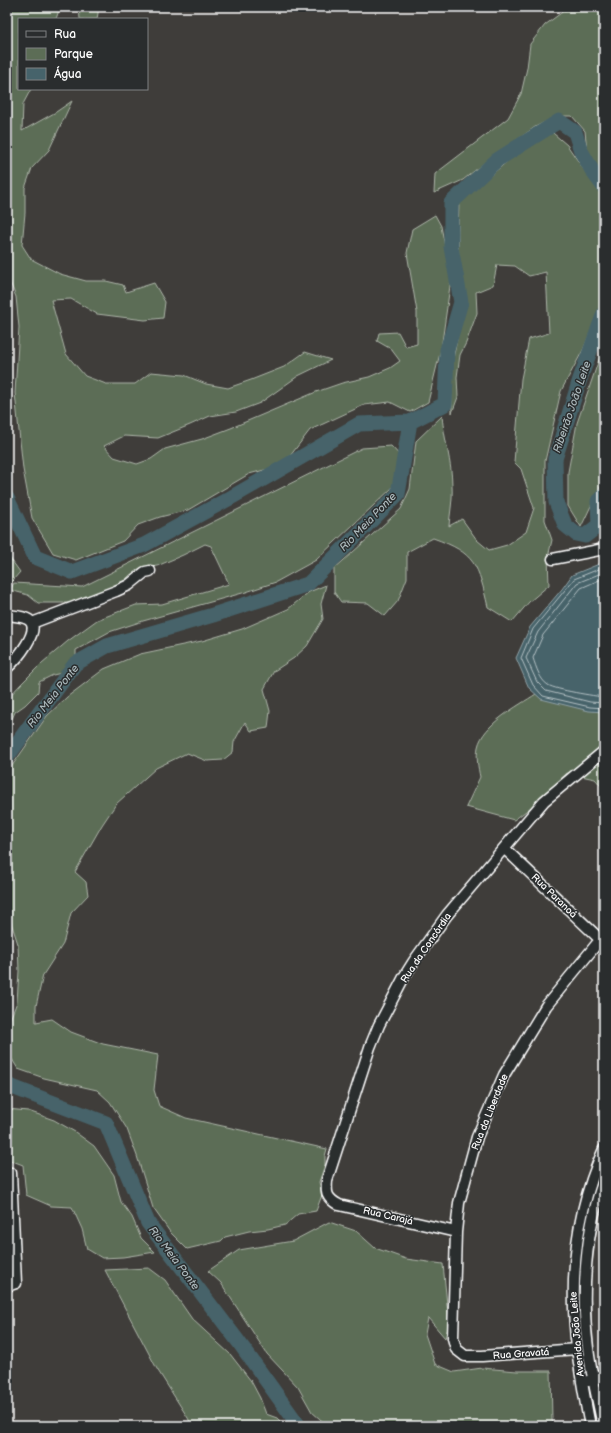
<svg xmlns="http://www.w3.org/2000/svg" width="611" height="1433" font-family="'Balsamiq Sans',sans-serif">
  <style>
    .green { fill: #5c6d56; stroke: #aeb6aa }
    .water { fill: #46636b; stroke: #90a1a6 }
    .lines { fill: none; stroke-linecap: round; stroke-linejoin: round }
    .shore { stroke: #b5c1c4; stroke-width: 1 }
    .river { stroke: #46636b; stroke-width: 15 }
    .minor-casing { stroke: #fff; stroke-width: 13 }
    .minor { stroke: #2a2d2e; stroke-width: 10 }
    .labels { text-anchor: middle; dominant-baseline: central; stroke-width: 3; stroke-linejoin: round; paint-order: stroke }
    .street-label { font-size: 10px; fill: #fff; stroke: #2a2d2e }
    .water-label { font-size: 11px; font-style: italic; fill: #acb9bc; stroke: #2a2d2e }
  </style>
  <rect width="100%" height="100%" fill="#3f3d3a"/>
  <filter id="ink" filterUnits="userSpaceOnUse"><feTurbulence type="fractalNoise" baseFrequency=".025" numOctaves="2"/><feDisplacementMap in="SourceGraphic" scale="8" xChannelSelector="R" yChannelSelector="G"/><feConvolveMatrix kernelMatrix="1 2 1 2 8 2 1 2 1" color-interpolation-filters="sRGB"/></filter>
  <g filter="url(#ink)">
    <path class="green" d="M7,7H60L56,19H19V89H31L23,104L22,131L56,112L72,101L49,150L32,168L25,188V213L22,245L31,259L60,274L86,281H106L123,285L126,292L154,283L165,302L163,318L145,320L97,314L71,299L51,300L66,354L85,376L106,384H135L151,372L184,375L206,384L228,388L251,380L284,367L305,352L331,360L298,376L260,403L236,412L210,416L190,425L158,438L124,436L104,446L114,457L137,464L151,459L165,449L202,439L231,428L316,392L342,383L369,377L390,368L400,361L391,349L377,341L379,333L398,332L406,347L417,344V312L407,253L412,229L435,215L441,226L451,279L441,349L428,402L410,412L390,402L364,405L310,430L290,456L272,468L249,474L188,510L160,517L138,525L123,541L76,560L53,553L32,518L23,469L15,393L19,327L16,297L7,275Z
      M79,7H99L97,19H80Z
      M576,7H604V180L587,150L585,131L572,116H557L535,127L484,163L463,180L434,193L435,174L508,118L521,94L527,68L530,44L545,25L565,10Z
      M547,128L567,145L604,199V298L583,350L561,391L545,461V520L552,540L548,557L549,585L529,602L512,622L488,607C478,565 476,553 433,538L407,552V578L398,601L385,616L368,603L341,602L334,592V569L401,509L410,489L416,441L442,416C444,439 452,462 452,486C453,499 450,513 449,526L462,519L477,540L489,550L507,545L526,532L534,508L521,469L514,462L521,379L529,339L549,333L546,272L529,276L515,266L497,265L493,285L476,292L477,313L466,343L460,355L457,377L458,397L452,413L451,369L460,325L465,308L459,264L458,233L459,202Z
      M604,345V484L600,487L581,527L568,506V472L577,423Z
      M391,446L404,460L396,475L392,488L316,560L276,582L246,592L143,621L109,632L76,650V657L70,671L53,675L39,682L38,692L25,705L15,712L12,719L7,723V699L21,684L42,663L68,641L97,620L136,605L162,604L229,584L211,546L205,544L183,555L157,566L140,568L130,575L119,586L81,603H38L28,595L10,590L14,583L82,587L362,448Z
      M7,554L20,572L7,587Z
      M326,585L321,604L323,619L307,646L294,658L274,671L264,689L270,711L268,728L251,731L245,722L234,742L233,752L223,760L207,761L187,753L156,768L116,804L102,825L75,872L86,882L88,895L71,913L63,944L43,975L36,1006V1022L52,1019L71,1032L103,1044L158,1055L154,1090L159,1106L186,1118L327,1149L325,1156V1165L319,1182L322,1195L316,1211L298,1214L285,1225L268,1229L249,1231L225,1237L221,1241L187,1249L170,1232L153,1208L137,1156L127,1129L110,1102L97,1090L44,1078L18,1069L10,1056L8,1037L9,1022L17,1002L19,971L18,944L7,910V773L47,716L67,697L104,669L140,654L202,641L242,629L288,609L309,592Z
      M536,694L604,708V789L595,779L567,773L530,808L514,820L466,807L480,777C478,767 476,757 478,747C483,724 518,706 536,694Z
      M7,1109L28,1111L54,1120L75,1132L94,1146L114,1175L121,1202L132,1217L141,1238L155,1252L123,1257L102,1258L87,1249L82,1229L72,1207L51,1206L26,1195L23,1165L7,1159Z
      M329,1222L356,1231L375,1248L406,1259L443,1264L449,1325L445,1338L428,1318L425,1334L435,1364L454,1372L482,1368L517,1371H551L552,1420L554,1426H328L312,1412L298,1387L267,1354L221,1283L208,1271L239,1250L293,1241Z
      M149,1268L165,1280L192,1319L230,1354L251,1381L260,1398L266,1414L277,1418L285,1426H192L188,1418L157,1369L105,1270Z"/>
    <path class="water" d="M604,562V712L589,711L541,699L529,688L516,658L530,627L562,589L572,575Z"/>
    <g class="lines">
      <path class="shore" d="M604,567L574,579L533,629L521,658L533,685L543,696L590,707L604,708
        M604,572L577,583L538,632L526,658L537,682L546,691L590,702L604,703
        M604,578L581,588L543,635L533,658C536,667 540,680 548,685C556,690 594,696 604,697"/>
      <path class="river" d="M604,313L580,379L555,459L556,502L565,525L576,534L585,536L599,525L598,501L604,495
        M7,498L35,557L72,572L144,545L232,497L359,424L410,422L445,404L447,350L461,302L451,247V203L497,160L559,121L575,132L581,151L593,172L604,187
        M7,757L75,664L107,646L213,615L308,584L398,494L410,422
        M7,1085L106,1123L148,1223L238,1341L299,1426"/>
      <defs>
        <path id="minor" d="M553,559L604,549
          M7,615C14,616 23,616 29,620C42,630 16,660 7,668
          M32,623L116,591L129,585L145,572L150,571
          M504,848L604,943
          M7,1172L11,1173L16,1283L7,1286
          M456,1232L339,1205C326,1198 326,1193 327,1180L370,1047L379,1025L404,977L414,961L447,915L544,801L604,751
          M577,1349L482,1356H465L456,1349L453,1338L456,1232L459,1203L477,1137L504,1075L546,1006L600,940
          M588,1381L593,1380L604,1373
          M590,1426C585,1400 580,1374 577,1348C569,1280 575,1212 604,1149
          M603,1426C598,1400 591,1374 588,1348C581,1296 585,1230 604,1180"/>
      </defs>
      <use href="#minor" class="minor-casing"/>
      <use href="#minor" class="minor"/>
    </g>
  </g>
  <g class="labels">
    <g class="street-label">
      <text transform="translate(554 896) rotate(44)">Rua Paranoá</text>
      <text transform="translate(426 948) rotate(-56)">Rua da Concórdia</text>
      <text transform="translate(490 1112) rotate(-68)">Rua da Liberdade</text>
      <text transform="translate(388 1216) rotate(13)">Rua Carajá</text>
      <text transform="translate(577 1334) rotate(-95)">Avenida João Leite</text>
      <text transform="translate(521 1354) rotate(-4)">Rua Gravatá</text>
    </g>
    <g class="water-label">
      <text transform="translate(572 407) rotate(-71)">Ribeirão João Leite</text>
      <text transform="translate(368 522) rotate(-46)">Rio Meia Ponte</text>
      <text transform="translate(53 696) rotate(-52)">Rio Meia Ponte</text>
      <text transform="translate(174 1258) rotate(53)">Rio Meia Ponte</text>
    </g>
  </g>
  <rect width="611" height="1433" fill="none" stroke="#2a2d2e" stroke-width="24"/>
  <rect x="12" y="12" width="587" height="1409" fill="none" stroke="#fff" stroke-width="1.5" filter="url(#ink)"/>
  <rect x="18" y="18" width="130" height="72" fill="#2a2d2e" stroke="#7f8182"/>
  <rect x="26" y="31" width="20" height="6" fill="#2a2d2e" stroke="#7f8182"/>
  <text x="54" y="38" font-size="12" fill="#ffffff">Rua</text>
  <rect x="26" y="48" width="20" height="12" fill="#5c6d56" stroke="#7f8182"/>
  <text x="54" y="58" font-size="12" fill="#ffffff">Parque</text>
  <rect x="26" y="68" width="20" height="12" fill="#46636b" stroke="#7f8182"/>
  <text x="54" y="78" font-size="12" fill="#ffffff">Água</text>
</svg>
